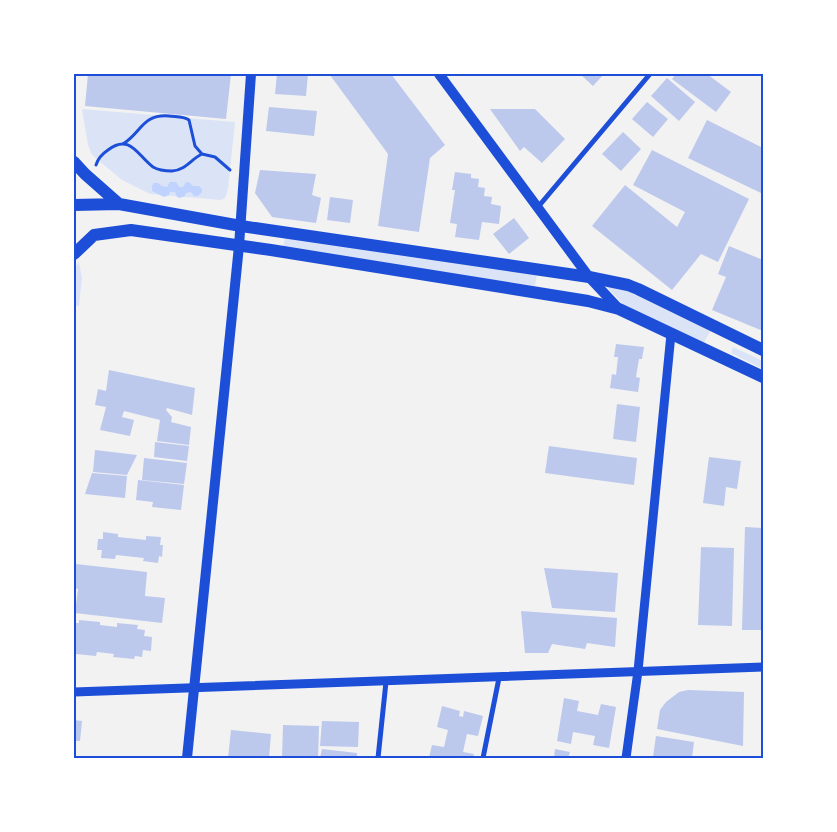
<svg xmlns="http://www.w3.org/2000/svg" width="837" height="832" font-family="'Exo 2',sans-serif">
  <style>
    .green { fill: #dbe4f7 }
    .water { fill: #bfd3fe }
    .building { fill: #bdc9ec }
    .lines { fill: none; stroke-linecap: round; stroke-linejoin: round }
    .path { stroke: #1d4ed8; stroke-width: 3 }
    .minor { stroke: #1d4ed8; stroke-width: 5 }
    .tertiary { stroke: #1d4ed8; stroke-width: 9 }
    .secondary { stroke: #1d4ed8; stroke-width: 10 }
    .primary { stroke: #1d4ed8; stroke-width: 12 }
    .neatline { fill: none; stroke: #1d4ed8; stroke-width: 2 }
  </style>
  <rect width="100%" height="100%" fill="#f2f2f2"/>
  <path class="green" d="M82,109L235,122L228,189L225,198L221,200L150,194L122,180L92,155L88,145Z
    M285,237L537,274L535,286L283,249Z
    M79,262L82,278L79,306L74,305V269Z
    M606,286L633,292L711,330L703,344L624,305Z
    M733,347L763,361V369L731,353Z"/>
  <path class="water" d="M170,182H176L179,187H183L186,182H189L193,186H199L202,189V192L198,196H194L191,192L186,193L185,196L180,198L177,197L175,192H170L169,195L164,197L152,191V186L154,183H158L162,186L167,187Z"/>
  <path class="building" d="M88,74H231L226,119L85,106Z
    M277,74H308L306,96L275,94Z
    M331,74H391L445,145L430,158L419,232L378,226L388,154L330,75Z
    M580,74H604L593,86Z
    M676,74H707L731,92L716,112L672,79Z
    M667,78L695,102L679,121L651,96Z
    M647,102L668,119L653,137L632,119Z
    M269,107L317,111L314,136L266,131Z
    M490,109H535L565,139L542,163L524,147L520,151Z
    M707,120L763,148V194L688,158Z
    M623,132L641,149L621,171L602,154Z
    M652,150L749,199L718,262L701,254L672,290L592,226L625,185L677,227L685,212L633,185Z
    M260,170L316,174L312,195L321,198L316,223L272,217L255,193Z
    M455,172L471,174V178L479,179L478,187L485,188L484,196L492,197L491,204L501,206L499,224L482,222L479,240L455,237L457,224L450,223L455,190H452Z
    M330,197L353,200L350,223L327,220Z
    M514,218L529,238L509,254L493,234Z
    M729,246L763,260V331L712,310L726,277L718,274Z
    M616,344L644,347L642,359H639L636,377L640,378L638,392L610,388L612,374L616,375L618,357H614Z
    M109,370L195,388L192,415L167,408L166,410L172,417L171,422L191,427L189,445L157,441L160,420L124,411L122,417L134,420L130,436L100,430L106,407L95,405L98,389L106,391Z
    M617,404L640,407L636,442L613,439Z
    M155,442L189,446L187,461L154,457Z
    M549,446L637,458L634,485L545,473Z
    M95,450L137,455L127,475L93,472Z
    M709,457L741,461L737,489L726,487L724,506L703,503Z
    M144,458L187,463L184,484L142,480Z
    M92,473L127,476L125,498L85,494Z
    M138,480L184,485L181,510L152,507L153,502L136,500Z
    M745,527L763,528V630H742Z
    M103,532L118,534V537L146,540V536L161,537L160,545H163L162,557L159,556L158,563L143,561L144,558L116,555L115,559L101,558L102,550H97L98,539H103Z
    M701,547L734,548L732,626L698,625Z
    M76,564L147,572L145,596L165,598L162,623L75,613L78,589L74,588Z
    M544,568L618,573L615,612L552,608Z
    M521,611L617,618L615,647L587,643L585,649L552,644L548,653H525Z
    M79,620L100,622V625L117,627V623L138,625L137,629L145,630L144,636L152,637L151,651L143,650L142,657L135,656L134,659L113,657L114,654L97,652L96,656L76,654V650H74V623H79Z
    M688,690L744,692L743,746L657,729L660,710L666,702L679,692Z
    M564,698L579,701L577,711L598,715L601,704L616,707L609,748L593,745L595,736L573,732L571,744L557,741Z
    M442,706L460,711L459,716L463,717L464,711L483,716L478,736L467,734L463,752L474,754L473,758H429L432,745L444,747L448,730L437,727Z
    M74,720L82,721L80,741H74Z
    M322,721L359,722L358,747L320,746Z
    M283,725L319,726L318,758H282Z
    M231,730L271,734L269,758H228Z
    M656,736L694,742L692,758L653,757Z
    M322,749L357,753V758H320Z
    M555,749L570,752L568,758H554Z"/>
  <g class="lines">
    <path class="path" d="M123,144C142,132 142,114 169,116C176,117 183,116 189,120L195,146L202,154
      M96,165C98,158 102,154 108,150C130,133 138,156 153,167C158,170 166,171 172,171C186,170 191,159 202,154L215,157L230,170"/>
    <path class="minor" d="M538,207L650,74
      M378,758L386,682
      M483,758L499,678"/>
    <path class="tertiary" d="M74,692L763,667
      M626,758L638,671L671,334"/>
    <path class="secondary" d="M439,74L589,277L619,309
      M187,758L239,246L251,74"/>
    <path class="primary" d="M74,162L85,174L119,204
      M74,205L119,204L241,226L589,277L628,285L638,289L763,350
      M74,254L94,235L131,230L271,250L588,301L619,309L763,377"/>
  </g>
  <rect width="837" height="832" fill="none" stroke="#ffffff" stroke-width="150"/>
  <rect x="75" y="75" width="687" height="682" class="neatline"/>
</svg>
